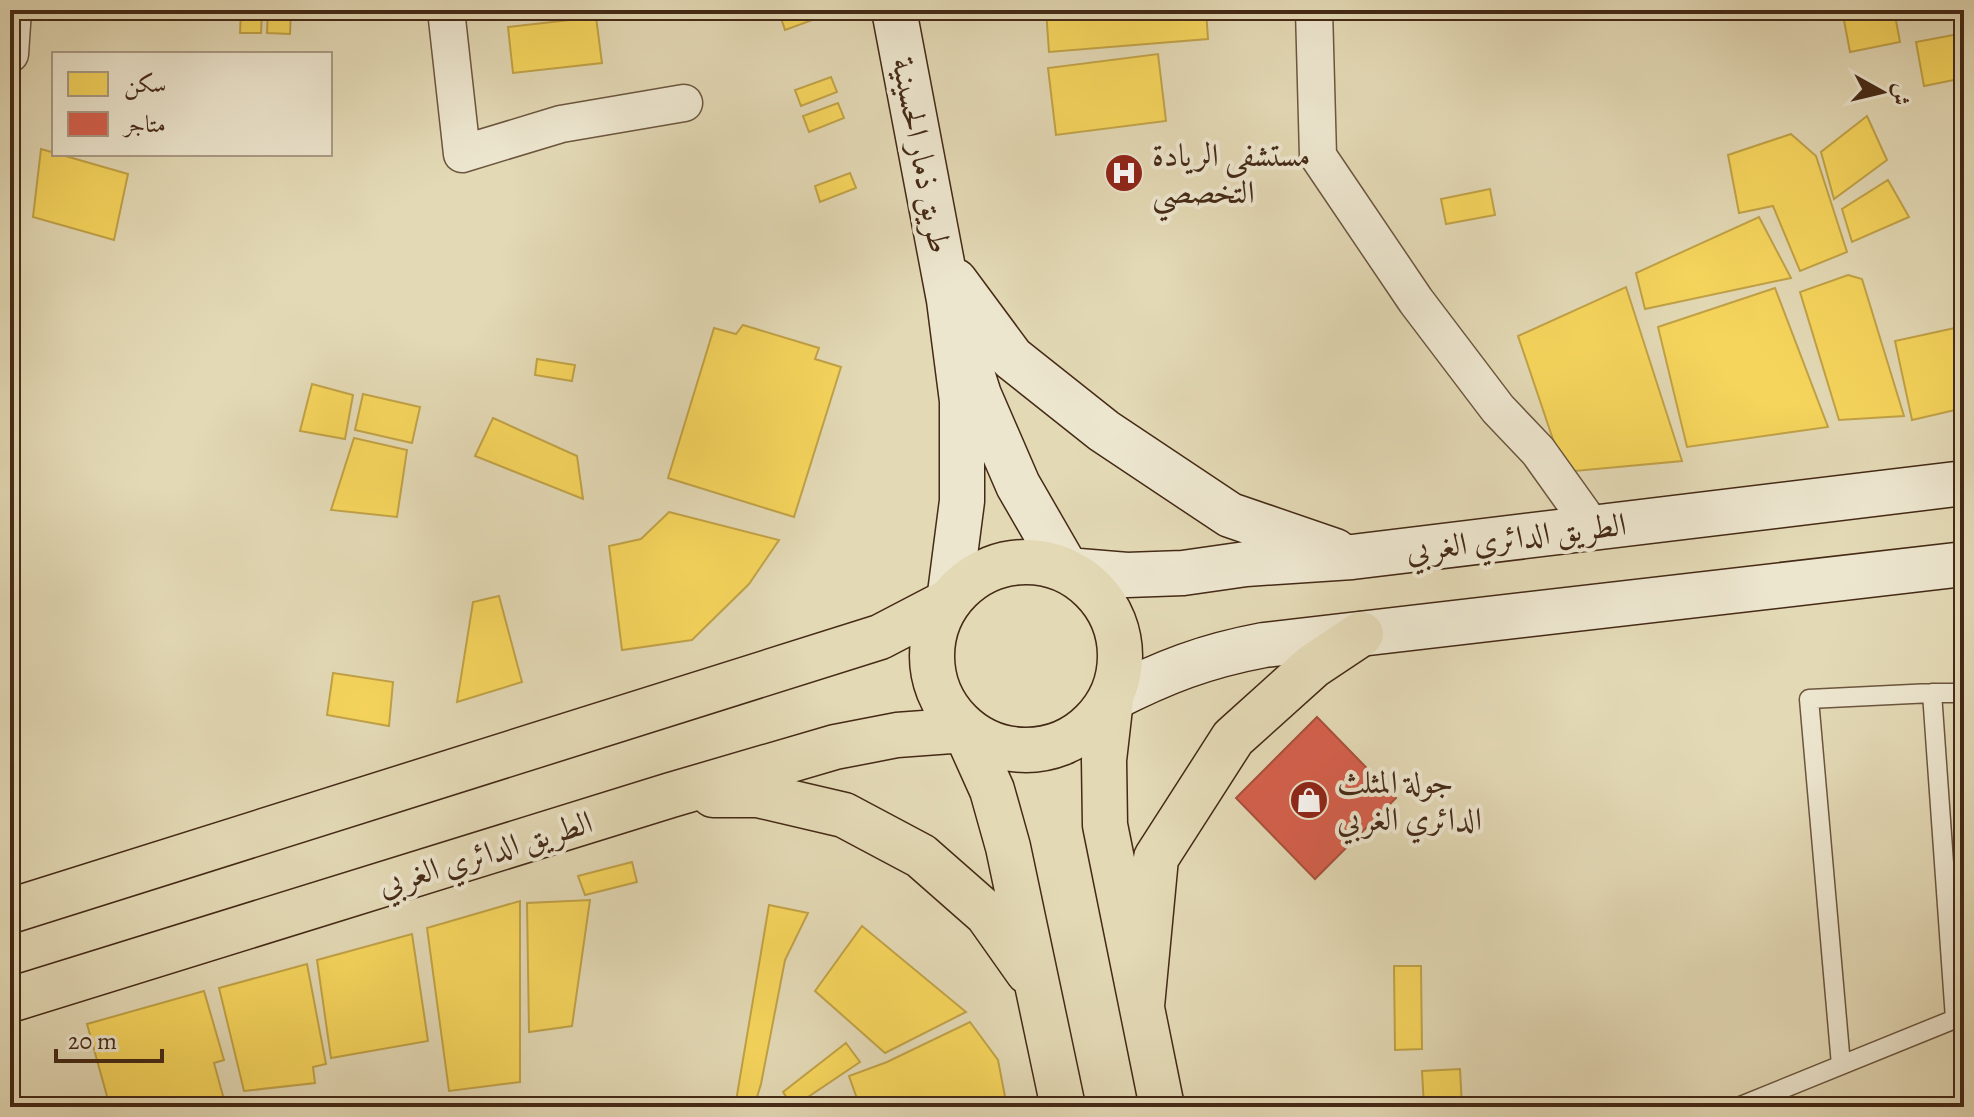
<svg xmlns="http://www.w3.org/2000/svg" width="1974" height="1117" font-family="Alegreya,Amiri,serif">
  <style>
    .homes { fill: #f6d55c; stroke: #c1a247; stroke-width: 2 }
    .shops { fill: #d6604d; stroke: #aa503c; stroke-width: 2 }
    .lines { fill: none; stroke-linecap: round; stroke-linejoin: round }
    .service-casing { stroke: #6c563e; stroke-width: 21 }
    .minor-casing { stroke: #6c563e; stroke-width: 39 }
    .secondary-casing { stroke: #452a16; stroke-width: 47 }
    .primary-casing { stroke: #452a16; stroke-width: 47 }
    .service { stroke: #ede6cf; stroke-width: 18 }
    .minor { stroke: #ede6cf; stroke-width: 36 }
    .secondary { stroke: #ede6cf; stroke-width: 44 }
    .primary { stroke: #e3d9b5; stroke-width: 44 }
    .labels { text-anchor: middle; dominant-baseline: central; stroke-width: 8; stroke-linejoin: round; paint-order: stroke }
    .street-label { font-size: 32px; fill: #452a16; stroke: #ede6cf }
    .poi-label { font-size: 32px; fill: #452a16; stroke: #ede6cf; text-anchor: start }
  </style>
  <rect width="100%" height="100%" fill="#e3d9b5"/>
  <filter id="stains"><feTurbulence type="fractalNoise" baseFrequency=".0025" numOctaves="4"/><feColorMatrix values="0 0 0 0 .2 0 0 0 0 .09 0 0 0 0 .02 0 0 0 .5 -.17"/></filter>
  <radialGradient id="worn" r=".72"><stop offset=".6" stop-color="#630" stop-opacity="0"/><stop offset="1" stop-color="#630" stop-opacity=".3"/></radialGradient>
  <path class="homes" d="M241,10H262L261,33H240Z
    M268,10H291L290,34L267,33Z
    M792,10H819L821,17L785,30L780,15Z
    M1046,10H1206L1208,39L1049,52Z
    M1842,10H1894L1900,42L1850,52Z
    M1913,10H1964V13L1914,19Z
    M596,17L602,63L513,73L508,27Z
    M1964,33V78L1924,86L1916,42Z
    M1158,54L1166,121L1056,135L1048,68Z
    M831,77L837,92L801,106L795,90Z
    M838,103L844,118L809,132L803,116Z
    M1867,116L1887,160L1834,199L1821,152Z
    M1791,134L1816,156L1847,252L1800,271L1773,206L1739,213L1728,155Z
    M41,149L128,174L114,240L33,217Z
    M850,173L856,188L820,202L815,186Z
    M1888,180L1909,217L1852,242L1842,209Z
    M1490,189L1495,215L1446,224L1441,199Z
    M1759,217L1791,278L1645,309L1636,273Z
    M1848,275L1862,279L1904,416L1839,420L1800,292Z
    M1626,287L1682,461L1564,472L1518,336Z
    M1775,288L1828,427L1687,447L1658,327Z
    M743,325L819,348L815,359L841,367L794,517L668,478L714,328L736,334Z
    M1964,326V408L1912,420L1895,341Z
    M537,359L575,365L572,381L535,375Z
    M312,384L353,395L345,439L300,431Z
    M363,394L420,407L412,443L355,430Z
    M493,418L577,456L583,499L475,456Z
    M354,438L407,450L397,517L331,510Z
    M669,512L779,540L749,584L692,640L622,650L609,546L641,539Z
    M499,596L522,682L457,702L473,602Z
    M333,673L393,682L389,726L327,715Z
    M632,862L637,882L585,895L578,876Z
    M590,900L572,1026L529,1032L527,903Z
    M520,901V1082L449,1091L427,928Z
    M769,905L808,913L785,960L761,1084L754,1107H735Z
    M862,926L966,1012L885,1053L815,991Z
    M412,934L428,1041L331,1058L317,960Z
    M307,964L326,1064L313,1067L315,1083L244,1091L219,988Z
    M1394,966H1421L1422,1049L1395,1050Z
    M204,991L224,1060L214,1063L226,1107H110L87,1024Z
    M970,1022L998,1060L1007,1107H860L849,1076L887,1062Z
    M846,1043L860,1062L793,1107L783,1092Z
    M1460,1069L1462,1107H1424L1422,1071Z"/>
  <path class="shops" d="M1317,717L1396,798L1315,879L1236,798Z"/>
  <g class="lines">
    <defs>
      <path id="service" d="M1955,1019L1932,693H1964
        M1841,1065L1809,699L1932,693
        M1738,1107L1955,1019L1964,1018"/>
      <path id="minor" d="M446,10L462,154L561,124L684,103
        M1314,10L1318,156L1416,301L1498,409L1538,451L1593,528
        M10,54L13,10"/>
      <path id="secondary" d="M894,10L949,300L962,401V501L949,601
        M955,281L1012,358L1104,431L1230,515L1335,551
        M949,300L979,395L1018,485L1067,570L1127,575L1183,573L1246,564L1352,557L1964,483
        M1111,699C1164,672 1205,656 1264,645L1964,564"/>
      <path id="primary" d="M932 656a94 94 0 1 1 188 0a94 94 0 1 1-188 0Z
        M1111,699L1104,760L1105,825L1162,1107
        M713,795H758L844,815L921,856L987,914L1028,972
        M10,911L880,637L949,601
        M10,1000L671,795L835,747L897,735L965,730L992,790L1008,847L1063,1107
        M1142,1006L1156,858L1233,738L1313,666L1361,634"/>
    </defs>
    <use href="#service" class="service-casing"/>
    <use href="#minor" class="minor-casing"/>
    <use href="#secondary" class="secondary-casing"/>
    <use href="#primary" class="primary-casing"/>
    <use href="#service" class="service"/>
    <use href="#minor" class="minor"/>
    <use href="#secondary" class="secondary"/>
    <use href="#primary" class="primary"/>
  </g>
  <defs>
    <symbol id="hospital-disc" viewBox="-11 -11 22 22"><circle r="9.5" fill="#8f2418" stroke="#ede6cf"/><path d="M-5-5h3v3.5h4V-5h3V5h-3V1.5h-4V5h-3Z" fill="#fff"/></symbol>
    <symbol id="shop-disc" viewBox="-11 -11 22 22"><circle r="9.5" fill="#8f2418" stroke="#ede6cf"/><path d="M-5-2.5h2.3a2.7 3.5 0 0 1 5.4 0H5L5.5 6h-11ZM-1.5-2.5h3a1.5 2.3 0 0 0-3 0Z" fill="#fff"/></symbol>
  </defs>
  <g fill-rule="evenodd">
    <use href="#hospital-disc" x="1102" y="151" width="44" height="44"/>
    <use href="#shop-disc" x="1287" y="778" width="44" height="44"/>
  </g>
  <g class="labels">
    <g class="street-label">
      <text transform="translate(922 155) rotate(79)">طريق ذمار الحسينية</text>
      <text transform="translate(1516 537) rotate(-7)">الطريق الدائري الغربي</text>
      <text transform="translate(485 853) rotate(-17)">الطريق الدائري الغربي</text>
    </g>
    <g class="poi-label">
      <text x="1152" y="155">مستشفى الريادة<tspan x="1152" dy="37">التخصصي</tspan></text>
      <text x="1337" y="782">جولة المثلث<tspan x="1337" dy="37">الدائري الغربي</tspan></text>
    </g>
  </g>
  <rect width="1974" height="1117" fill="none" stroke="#e3d9b5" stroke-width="40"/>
  <rect x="12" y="12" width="1950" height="1093" fill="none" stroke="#452a16" stroke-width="4"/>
  <rect x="20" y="20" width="1934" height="1077" fill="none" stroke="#452a16" stroke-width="2"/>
  <rect x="52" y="52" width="280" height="104" fill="#ede6cf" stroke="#aa9b85" stroke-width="2"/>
  <rect x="68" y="72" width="40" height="24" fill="#f6d55c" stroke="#aa9b85" stroke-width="2"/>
  <text x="124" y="92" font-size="24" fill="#452a16">سكن</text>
  <rect x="68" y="112" width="40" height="24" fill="#d6604d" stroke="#aa9b85" stroke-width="2"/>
  <text x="124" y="132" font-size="24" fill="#452a16">متاجر</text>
  <g transform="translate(1882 92) rotate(98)" stroke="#ede6cf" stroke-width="6" paint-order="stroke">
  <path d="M0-6L14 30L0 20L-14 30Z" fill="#452a16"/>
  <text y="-12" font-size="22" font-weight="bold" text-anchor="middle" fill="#452a16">ش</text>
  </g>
  <path d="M56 1049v12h106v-12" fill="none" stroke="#452a16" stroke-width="4"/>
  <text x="68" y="1049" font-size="24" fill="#452a16" stroke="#ede6cf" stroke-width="6" paint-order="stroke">20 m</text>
  <rect width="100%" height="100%" filter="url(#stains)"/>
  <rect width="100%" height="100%" fill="url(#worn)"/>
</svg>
